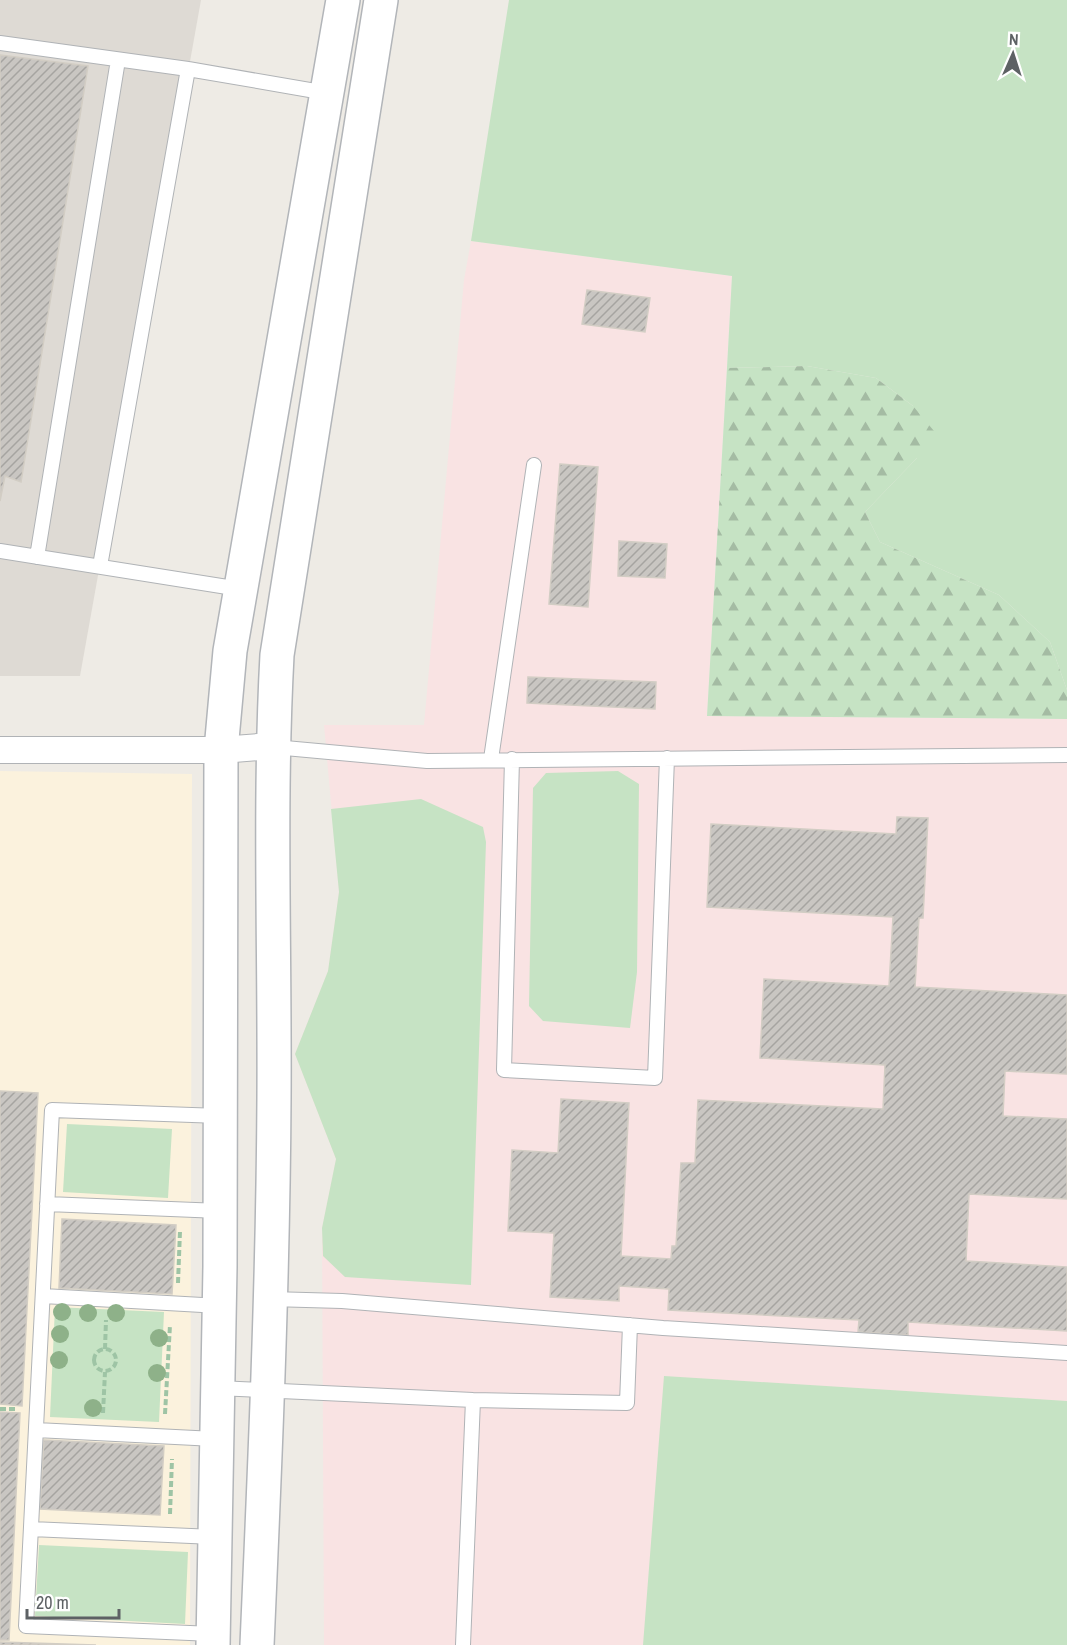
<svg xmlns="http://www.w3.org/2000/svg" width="1067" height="1645" font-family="'Archivo Narrow',sans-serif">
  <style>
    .commercial { fill: #fbf2dd }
    .education { fill: #dedad4 }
    .medical { fill: #f9e3e3 }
    .green { fill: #c6e3c4 }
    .forest { fill: url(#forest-firs) }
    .building { fill: url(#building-hatch); stroke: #d2cdc4; stroke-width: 1.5 }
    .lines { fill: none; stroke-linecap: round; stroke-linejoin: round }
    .service-casing { stroke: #b0b3b6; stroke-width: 16 }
    .minor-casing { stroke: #b0b3b6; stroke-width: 28 }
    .secondary-casing { stroke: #b2b5b9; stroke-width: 36 }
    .path { stroke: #9ec4a5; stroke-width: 4; stroke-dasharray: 6 3; stroke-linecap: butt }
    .service { stroke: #fff; stroke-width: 14 }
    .minor { stroke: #fff; stroke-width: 26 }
    .secondary { stroke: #fff; stroke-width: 33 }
    .tree { fill: #8eb189 }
  </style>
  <defs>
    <pattern id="forest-firs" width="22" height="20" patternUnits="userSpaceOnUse" patternTransform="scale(1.5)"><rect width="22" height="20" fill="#c6e3c4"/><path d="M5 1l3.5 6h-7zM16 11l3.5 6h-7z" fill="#a4bba3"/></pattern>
    <pattern id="building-hatch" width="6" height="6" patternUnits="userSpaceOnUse" patternTransform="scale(1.5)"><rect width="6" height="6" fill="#c9c6c2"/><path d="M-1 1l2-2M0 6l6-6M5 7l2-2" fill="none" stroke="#a6a4a1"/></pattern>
  </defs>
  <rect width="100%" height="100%" fill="#eeebe5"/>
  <path class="commercial" d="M0,771L192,774L190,1645H0Z"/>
  <path class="education" d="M0,0H201L80,676H0Z"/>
  <path class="medical" d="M471,241L732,276L707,716L1067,719V1645H324L322,1228L336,1159L295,1054L328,971L339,892L324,725H424L464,280Z"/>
  <path class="green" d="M509,0H1067V690L1050,642L999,595L880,542L865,512L917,458L913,406L876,378L807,366L727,368L732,276L471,241Z
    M618,771L639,784L637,972L630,1028L543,1021L529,1006L533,788L546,773Z
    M421,799L483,827L486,842L471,1285L345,1277L323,1256L322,1228L336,1159L295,1054L328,971L339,892L331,809Z
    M67,1124L172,1129L168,1198L63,1192Z
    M55,1307L164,1312L159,1422L50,1417Z
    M664,1376L1067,1401V1645H643Z
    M39,1545L188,1552L185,1624L35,1616Z"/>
  <path class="forest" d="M807,366L876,378L913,406L934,431L917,458L865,512L880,542L999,595L1050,642L1067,690V719L707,716L727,368Z"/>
  <path class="building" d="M0,55L88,66L21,482L5,476L0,501Z
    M587,290L650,298L645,332L582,324Z
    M560,464L598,467L588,607L549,604Z
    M619,541L667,544L665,578L618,576Z
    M528,677L656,682L655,709L527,703Z
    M897,817L928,818L923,918H919L915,987L1067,995V1074L1005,1071L1003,1116L1067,1119V1199L969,1194L966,1261L1067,1267V1331L908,1322V1335L858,1332L859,1320L668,1310L669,1289L619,1286V1301L550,1297L554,1233L508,1231L512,1150L558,1153L561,1099L629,1103L621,1256L671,1259L672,1246H676L681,1163H695L698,1100L883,1109L885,1065L760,1058L764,979L889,986L893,917L707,907L711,824L896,834Z
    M0,1091L38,1093L22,1406L0,1404Z
    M62,1219L176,1225L172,1294L59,1288Z
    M0,1412L20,1413L9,1640H0Z
    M44,1440L164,1446L160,1515L40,1509Z
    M0,1642L96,1645H0Z"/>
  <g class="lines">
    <defs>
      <path id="service" d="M0,43L188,69L327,93
        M0,551L240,589
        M37,557L118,60
        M100,566L188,69
        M274,747L427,761L1067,755
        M491,759L534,465
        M512,759L504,1070L655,1078L667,758
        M47,1204L220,1211
        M43,1296L220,1306
        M270,1299L342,1301L663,1328L1067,1353
        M217,1388L473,1400L627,1403L630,1325
        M36,1430L215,1439
        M31,1529L214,1537
        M213,1634L26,1626L52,1110L220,1116
        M463,1645L473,1400"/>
      <path id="minor" d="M0,750H221L272,746"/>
      <path id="secondary" d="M213,1645L220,1267L221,750L230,651L343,0
        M257,1645C265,1463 273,1280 274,1098C275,950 269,803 277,655L381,0"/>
    </defs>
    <use href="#service" class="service-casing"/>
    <use href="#minor" class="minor-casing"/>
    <use href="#secondary" class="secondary-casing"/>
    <path class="path" d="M178,1283L180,1231
      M94 1360a11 11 0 1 1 22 0a11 11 0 1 1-22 0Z
      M105,1349L106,1320
      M0,1409H15
      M103,1413L105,1372
      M165,1414L170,1325
      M170,1514L172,1459"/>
    <use href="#service" class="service"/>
    <use href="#minor" class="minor"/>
    <use href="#secondary" class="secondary"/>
  </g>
  <g class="tree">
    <circle cx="62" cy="1312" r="9"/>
    <circle cx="88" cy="1313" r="9"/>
    <circle cx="116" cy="1313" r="9"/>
    <circle cx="60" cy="1334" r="9"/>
    <circle cx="159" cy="1338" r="9"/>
    <circle cx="59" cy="1360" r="9"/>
    <circle cx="157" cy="1373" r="9"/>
    <circle cx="93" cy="1408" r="9"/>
  </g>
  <g transform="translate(1013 54) rotate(3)" stroke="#ffffff" stroke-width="4.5" paint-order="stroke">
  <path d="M0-4.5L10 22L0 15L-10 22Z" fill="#5d6164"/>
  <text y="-9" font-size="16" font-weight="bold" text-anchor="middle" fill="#5d6164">N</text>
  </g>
  <path d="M27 1609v9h92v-9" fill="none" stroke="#5d6164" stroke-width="3"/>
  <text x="36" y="1609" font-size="18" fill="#5d6164" stroke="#ffffff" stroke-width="4.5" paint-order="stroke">20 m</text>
</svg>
